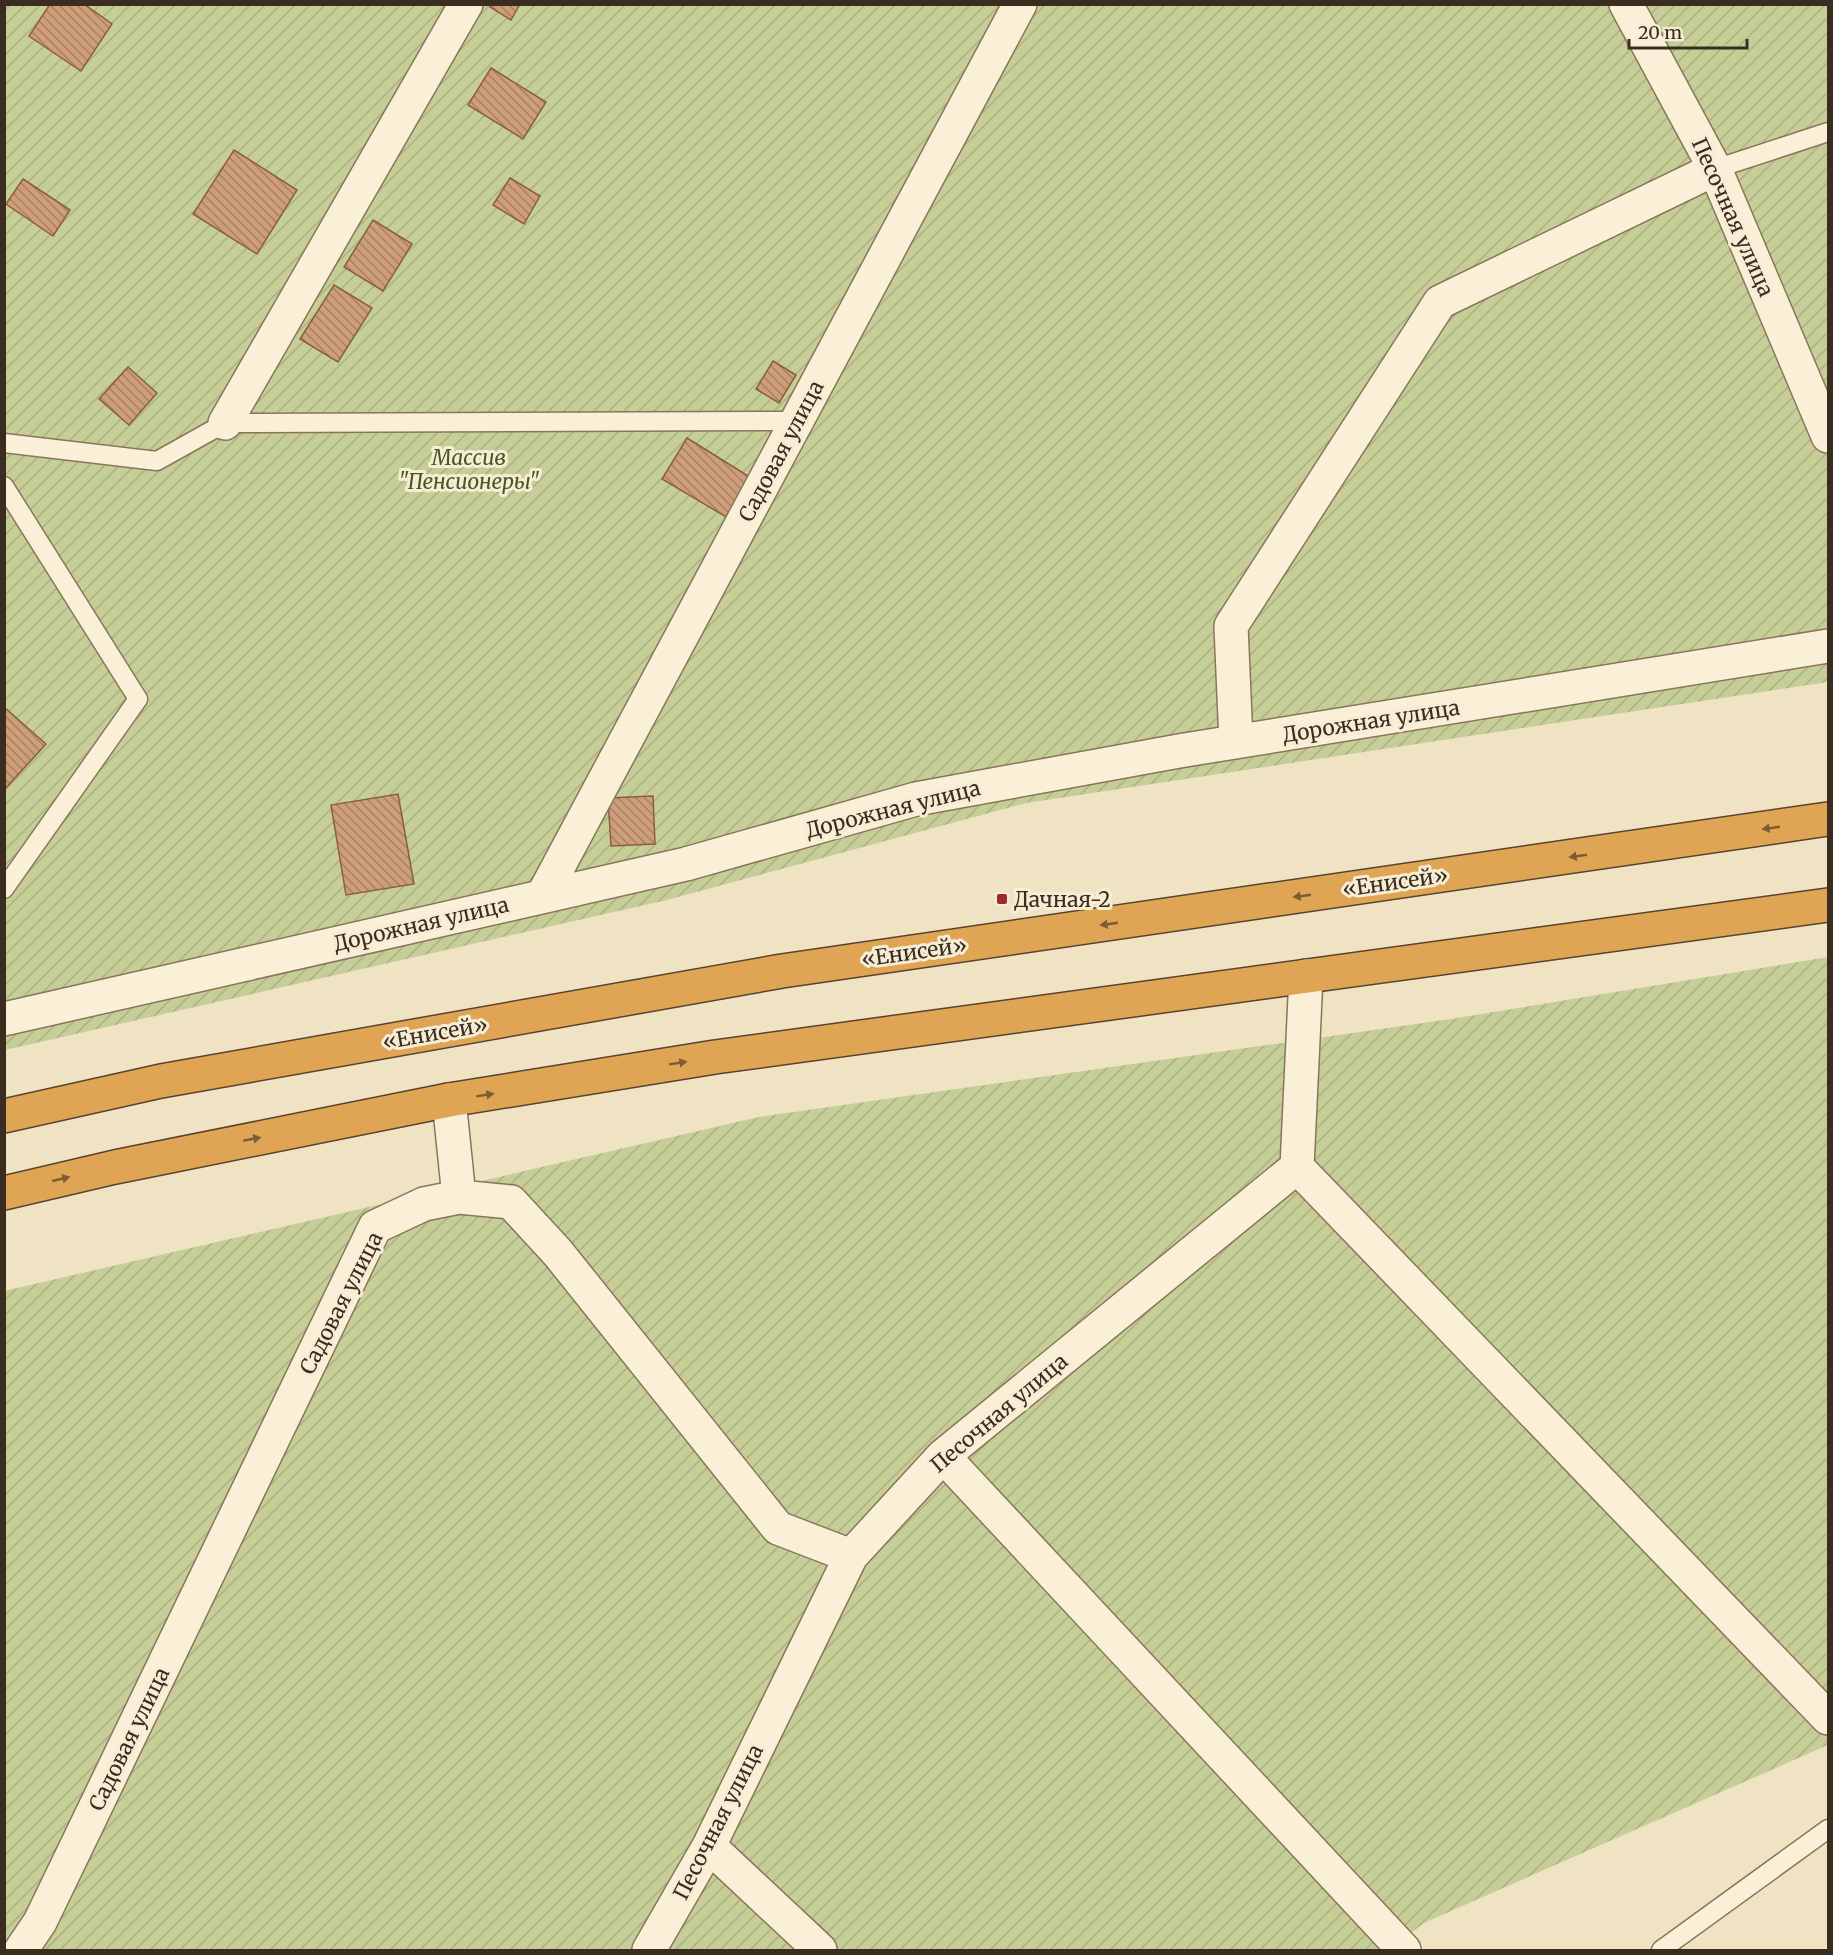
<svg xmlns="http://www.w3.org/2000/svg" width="1833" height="1955" font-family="Merriweather,serif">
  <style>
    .garden { fill: url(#garden-furrows) }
    .building { fill: url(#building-back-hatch); stroke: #8a5e3f; stroke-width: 1.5 }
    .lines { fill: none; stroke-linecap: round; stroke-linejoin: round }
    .lane-casing { stroke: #8a755a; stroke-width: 21 }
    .street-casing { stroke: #8a755a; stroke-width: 36 }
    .highway-casing { stroke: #58432e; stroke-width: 36 }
    .lane { stroke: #faf0d8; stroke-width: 18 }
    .street { stroke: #faf0d8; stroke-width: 33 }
    .highway { stroke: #e0a554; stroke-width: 33 }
    .oneway { fill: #7c5c34 }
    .poi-dot { fill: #9b2a29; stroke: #f6edd4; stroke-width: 2 }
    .labels { text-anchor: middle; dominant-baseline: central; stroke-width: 6; stroke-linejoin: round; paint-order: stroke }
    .street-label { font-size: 21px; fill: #3a2c1e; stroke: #f6edd4 }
    .park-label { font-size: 21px; font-style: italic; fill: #495725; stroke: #f6edd4 }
    .poi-label { font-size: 21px; fill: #3a2c1e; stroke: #f6edd4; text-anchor: start }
  </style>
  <defs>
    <pattern id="garden-furrows" width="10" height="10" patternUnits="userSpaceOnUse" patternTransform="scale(1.5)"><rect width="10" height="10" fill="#c6ce98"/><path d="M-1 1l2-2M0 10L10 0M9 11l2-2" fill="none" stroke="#abb183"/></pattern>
    <pattern id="building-back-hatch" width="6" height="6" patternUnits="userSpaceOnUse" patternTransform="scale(1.5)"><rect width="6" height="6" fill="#ce9e7a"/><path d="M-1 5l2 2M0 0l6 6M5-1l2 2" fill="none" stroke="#a88163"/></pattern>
  </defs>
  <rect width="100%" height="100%" fill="#efe3c4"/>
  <path class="garden" d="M4,5H1828V682L1026,803L667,900L5,1050Z
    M1828,957V1745L1426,1922L1386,1950H5L4,1291L759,1117L1451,1019Z"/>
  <path class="building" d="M50,4H84L112,24L81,71L29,36Z
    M492,4H520L511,20L490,7Z
    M491,68L546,102L523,139L468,105Z
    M234,150L297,190L257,254L193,214Z
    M510,178L540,196L524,224L493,205Z
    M23,179L70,210L53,236L6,204Z
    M373,220L412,244L383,291L344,267Z
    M334,285L372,308L338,362L300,339Z
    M773,361L796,375L779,403L756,389Z
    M128,367L157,393L129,425L99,399Z
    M687,438L753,479L728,518L662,479Z
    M4,707L46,744L4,790Z
    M398,794L414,884L346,895L331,805Z
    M653,796L655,844L611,846L608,798Z"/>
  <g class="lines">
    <defs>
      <path id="lane" d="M1715,169L1828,132
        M4,443L157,461L225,423L797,421
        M4,486L138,699L4,889
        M1661,1950L1828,1829"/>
      <path id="street" d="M1626,4L1715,169L1828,436
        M225,423L466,4
        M1236,742L1231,626L1440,302L1715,169
        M542,897L1020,4
        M4,1019L686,864L916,799L1179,751L1828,646
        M449,1100L459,1197
        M1297,1167L1828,1718
        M943,1456L1404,1950
        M709,1846L820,1950
        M21,1950L40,1922L375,1227L424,1204L459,1197L511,1202L558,1253L778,1528L851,1556
        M649,1950L709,1846L851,1556L943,1456L1297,1167L1306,976"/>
      <path id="highway" d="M4,1116L161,1081L782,971L1828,819
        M4,1193L115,1167L449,1100L715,1057L1828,905"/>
    </defs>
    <use href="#lane" class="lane-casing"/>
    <use href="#street" class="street-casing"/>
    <use href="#highway" class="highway-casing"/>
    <use href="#lane" class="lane"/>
    <use href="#street" class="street"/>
    <use href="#highway" class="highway"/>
  </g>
  <defs><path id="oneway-solid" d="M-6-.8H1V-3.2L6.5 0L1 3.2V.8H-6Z" transform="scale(1.5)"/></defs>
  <g class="oneway">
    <use href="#oneway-solid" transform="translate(1771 828) rotate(172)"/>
    <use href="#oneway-solid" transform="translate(1578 856) rotate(172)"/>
    <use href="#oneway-solid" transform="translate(1302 896) rotate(172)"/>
    <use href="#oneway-solid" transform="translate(1109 924) rotate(172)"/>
    <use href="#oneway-solid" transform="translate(678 1063) rotate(-9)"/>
    <use href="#oneway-solid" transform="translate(485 1095) rotate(-9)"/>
    <use href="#oneway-solid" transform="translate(252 1139) rotate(-11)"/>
    <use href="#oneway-solid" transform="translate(61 1179) rotate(-13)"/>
  </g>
  <rect class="poi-dot" x="996" y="893" width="12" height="12" rx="3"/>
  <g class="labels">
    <g class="street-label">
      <text transform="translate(1733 217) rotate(66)">Песочная улица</text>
      <text transform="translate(781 451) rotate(-62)">Садовая улица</text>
      <text transform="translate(1371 721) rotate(-9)">Дорожная улица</text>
      <text transform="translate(893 809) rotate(-14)">Дорожная улица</text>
      <text transform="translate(1395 882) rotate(-8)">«Енисей»</text>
      <text transform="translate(421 924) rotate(-13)">Дорожная улица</text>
      <text transform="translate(914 952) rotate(-8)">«Енисей»</text>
      <text transform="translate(435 1033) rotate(-10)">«Енисей»</text>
      <text transform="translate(341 1303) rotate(-63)">Садовая улица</text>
      <text transform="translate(999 1413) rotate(-40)">Песочная улица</text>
      <text transform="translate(129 1739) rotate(-64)">Садовая улица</text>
      <text transform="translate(718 1822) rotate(-63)">Песочная улица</text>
    </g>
    <g class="park-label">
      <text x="469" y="457">Массив<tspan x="469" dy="24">"Пенсионеры"</tspan></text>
    </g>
    <g class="poi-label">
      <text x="1014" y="899">Дачная-2</text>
    </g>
  </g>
  <rect width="1833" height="1955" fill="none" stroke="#3a2c1e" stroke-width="12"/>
  <path d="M1629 39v9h118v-9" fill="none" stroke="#3a2c1e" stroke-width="3"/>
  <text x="1638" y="39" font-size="18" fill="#3a2c1e" stroke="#f6edd4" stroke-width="4.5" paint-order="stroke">20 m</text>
</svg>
